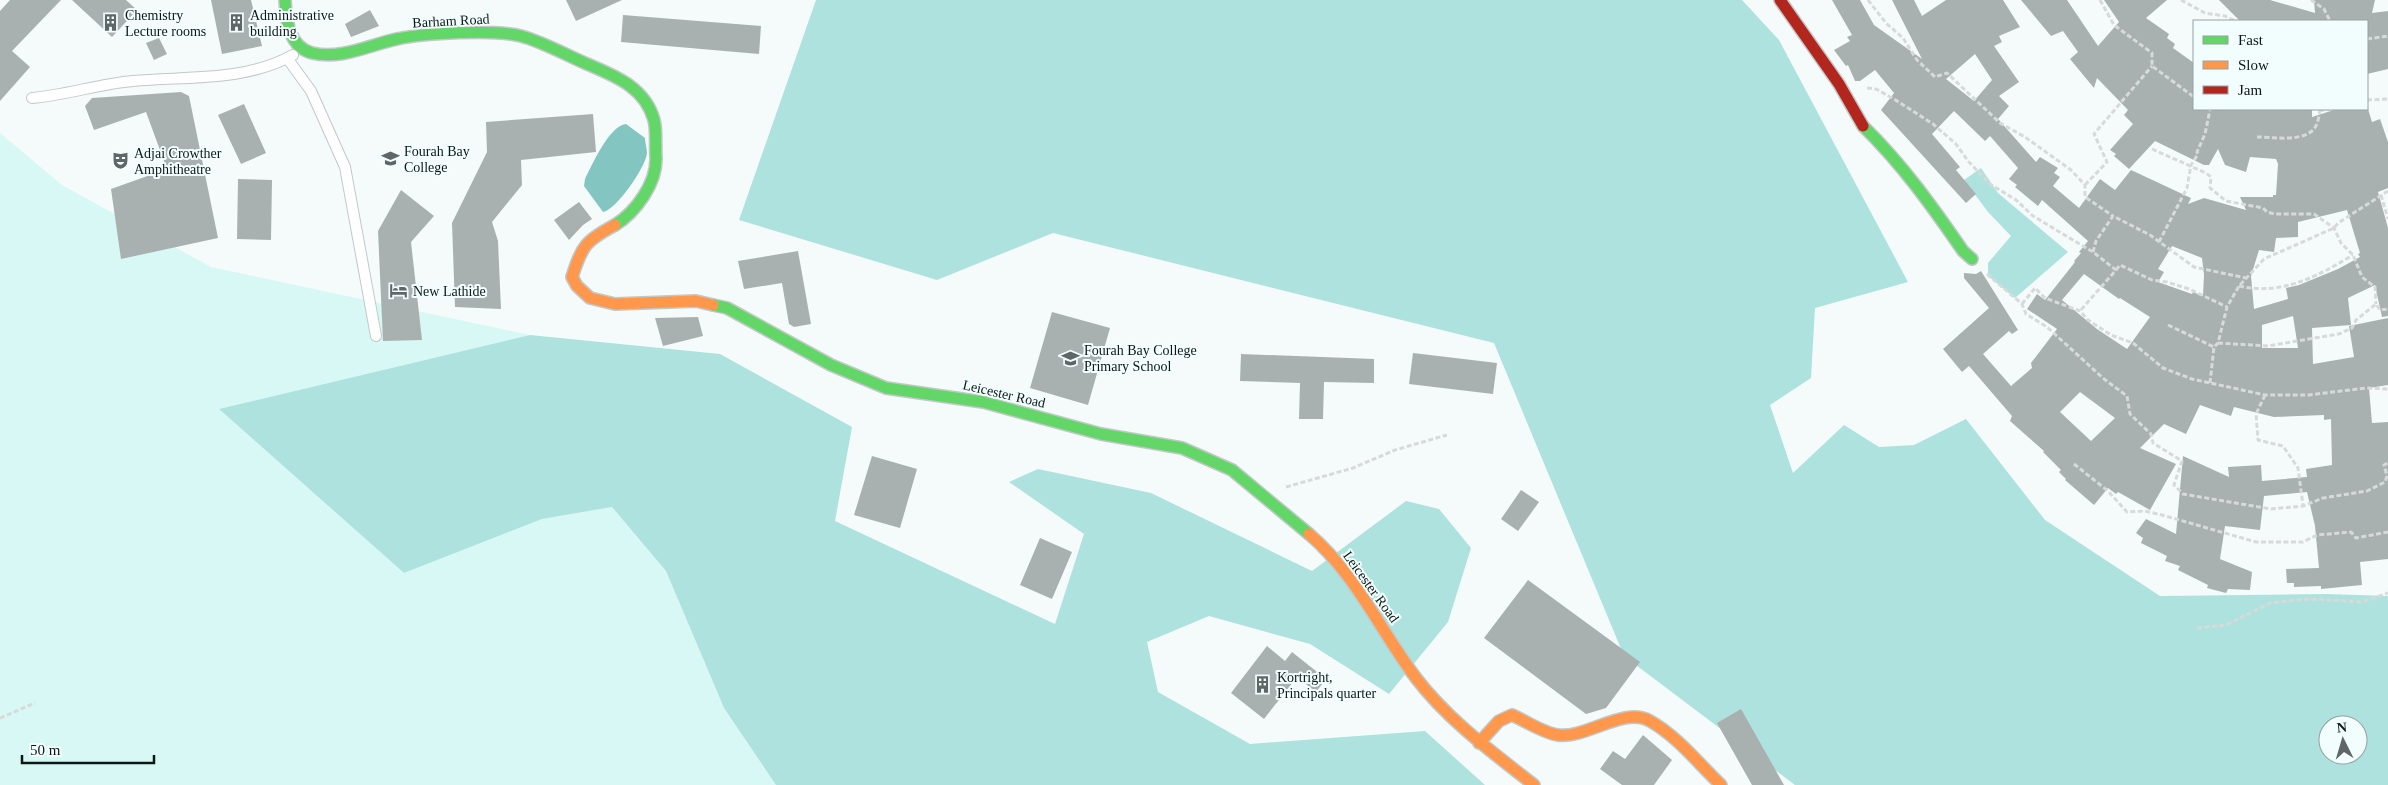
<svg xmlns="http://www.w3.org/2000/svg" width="2388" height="785" font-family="Georgia,serif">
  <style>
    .green { fill: #d8f8f5 }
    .forest { fill: #ade2de; fill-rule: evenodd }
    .water { fill: #83c6c1 }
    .building { fill: #a9b0b0; fill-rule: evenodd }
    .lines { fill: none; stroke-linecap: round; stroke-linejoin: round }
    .lane-casing { stroke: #c1c8c8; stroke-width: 12 }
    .fast-casing { stroke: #c1c8c8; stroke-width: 14 }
    .slow-casing { stroke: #c1c8c8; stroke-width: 14 }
    .jam-casing { stroke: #c1c8c8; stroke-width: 14 }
    .path { stroke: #d8dada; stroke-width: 3; stroke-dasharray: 5 2.5; stroke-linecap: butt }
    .lane { stroke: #fefefe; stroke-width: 10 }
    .fast { stroke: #63d668; stroke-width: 11 }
    .slow { stroke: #ff974d; stroke-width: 11 }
    .jam { stroke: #b3261e; stroke-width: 11 }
    .labels { text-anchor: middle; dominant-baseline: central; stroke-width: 4; stroke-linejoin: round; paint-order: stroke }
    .poi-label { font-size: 14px; fill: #0d1716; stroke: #f2fefd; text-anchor: start }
    .street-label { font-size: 14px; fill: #0d1716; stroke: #f2fefd }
  </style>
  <rect width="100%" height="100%" fill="#f5fbfb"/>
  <path class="green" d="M0,133L62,185L211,267L530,335L219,409L404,573L542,519L612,507L666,571L724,708L776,785H0Z"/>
  <path class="forest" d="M816,0H1742L1779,40L1908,282L1815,308L1811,378L1770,405L1793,473L1844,425L1879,447L1914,445L1966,419L2045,520L2160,596L2326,594L2388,596V785H1795L1624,656L1494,343L1053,233L937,280L739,220ZM2328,725H2358V755H2328Z
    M1981,168L1998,193L2068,252L2015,298L1988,276V263L2011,236L1988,212L1964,180Z
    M530,335L720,354L852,427L835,521L1055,624L1084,534L1009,482L1038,469L1151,493L1312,571L1406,501L1439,509L1471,548L1448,622L1389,694L1310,644L1209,616L1147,642L1158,692L1250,744L1425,731L1485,785H776L724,708L666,571L612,507L542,519L404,573L219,409Z"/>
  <path class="water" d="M626,124L645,138C645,142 647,149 647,153C646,167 616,210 603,212L584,186L585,179C592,165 609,126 626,124Z"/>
  <path class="building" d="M10,0H61L12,51L30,67L0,101V11Z
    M72,0H126L137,10L112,37Z
    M211,0H251L262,46L222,54Z
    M566,0H622L576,21Z
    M1832,0H1860L1874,25L1922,59L1892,0H1914L1922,16L1946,0H2003L2020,27L1999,36L2002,42L1994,46L2019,82L1999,96L2009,106L1998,119L2036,162L2040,157L2058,168L2054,173L2060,177L2053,186L2079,208L2100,179L2115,190L2131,170L2191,198L2188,204L2204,198L2246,210L2240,197H2273V195H2276L2278,164L2276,159L2250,157L2246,172L2225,165L2218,149L2209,165H2204L2155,141L2129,169L2114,156L2116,154L2110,150L2133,124L2124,115L2128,110L2097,78L2094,88L2070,59L2078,52L2063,31L2051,36L2021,0H2067L2098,46L2119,22L2104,0H2167L2146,18L2169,34L2167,38L2175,44L2173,48L2194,63V109H2312V117L2337,109H2368L2372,122L2380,119L2388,142V188L2378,192L2388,228V316L2382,317L2375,285L2348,298L2351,325L2312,328L2313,364L2354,357L2349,326L2388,318V385L2369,388L2372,423L2388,422V559L2360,562L2362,585L2321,589V586L2294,587V583H2287L2286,569L2319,568L2315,526L2307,492L2264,496L2260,530L2225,526L2220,559L2252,572L2250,590L2228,589L2226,593L2207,588L2208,585L2178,570L2180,566L2165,561L2167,556L2141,543L2143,538L2136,533L2146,519L2176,534L2183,456L2229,477L2228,467L2261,465L2262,481L2307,477L2306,469L2332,465L2331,419L2324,420V415L2274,417L2234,407L2231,416L2200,405L2186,434L2164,424L2140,448L2176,464L2150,510L2118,492L2116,494L2108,488L2094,505L2065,480L2066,479L2059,472L2061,470L2043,452L2044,451L2010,421L2012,416L1969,366L1962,372L1943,349L1989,308L1964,278V273L1976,274L1981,271L2018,330L2012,334L2009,331L1983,354L2011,386L2032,368L2031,363L2057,329L2027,309L2037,294L2045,300L2075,262L2074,261L2081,253L2079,252L2088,241L2042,200L2038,206L2015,187L2017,185L2009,179L2018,168L1990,136L1985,141L1954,111L1932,134L1960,167L1956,170L1976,194L1966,203L1881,110L1894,93L1875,70L1860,81H1855L1848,65L1846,66L1834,50L1850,41L1847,37L1852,35ZM1975,54L1992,80L1974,101L1946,79ZM2347,210L2360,253L2358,254L2360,257L2338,269L2299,285L2286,288L2288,299L2254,309L2251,276L2259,250L2274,252L2276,238L2298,237V222ZM2172,246L2202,258L2204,275L2203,296L2193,292L2192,294L2158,282L2164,272L2158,269ZM2084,274L2119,299L2120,298L2150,317L2127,349L2097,329L2062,300ZM2293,316L2298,348H2262V325ZM2080,392L2115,418L2091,441L2060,412Z
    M2219,0H2270L2315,13L2314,0H2375L2372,13L2388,11V69L2367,74V21H2240Z
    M370,10L379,26L351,37L345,24Z
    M623,15L761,26L759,54L621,42Z
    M159,38L167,54L154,60L146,43Z
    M181,92L189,96L218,238L121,259L111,189L167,169L146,112L94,130L85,106L92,98Z
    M244,104L266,153L241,164L218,115Z
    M593,114L596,152L521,160L522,185L492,222L498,241L501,309L455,307L452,223L487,152L486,122Z
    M238,179L272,180L271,240L237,239Z
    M401,190L434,216L411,242L422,340L383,341L378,231Z
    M579,202L592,219L583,225L569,240L554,220Z
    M798,251L811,324L794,327L789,324L782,283L744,289L738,261Z
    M1052,312L1110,328L1088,405L1030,388Z
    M698,317L703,336L663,346L655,318Z
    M1413,353L1497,363L1493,394L1409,384Z
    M1241,354L1374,359V383L1324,382L1323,419H1299L1300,383L1240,381Z
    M872,456L917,469L900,528L854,515Z
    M1521,490L1539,502L1518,531L1501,519Z
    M1040,538L1072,552L1052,599L1020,585Z
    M1528,580L1640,662L1606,708L1586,714L1484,638Z
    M1267,646L1285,661L1292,652L1326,679L1316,692L1297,677L1264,719L1231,693Z
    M1741,709L1784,785H1752L1717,723Z
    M1643,735L1672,760L1654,785H1622L1600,769L1613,751L1625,759Z"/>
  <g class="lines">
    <defs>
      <path id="lane" d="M287,58L311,91L345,167L376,336
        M32,98C66,95 99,84 133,81C187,76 244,82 293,55"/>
      <path id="fast" d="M285,0C286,20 289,47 312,53C341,60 369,45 397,39C425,33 494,29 521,36C543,42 566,55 587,64C615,76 645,87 654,120C657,131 655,146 656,157C657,183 636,212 615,225
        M1863,126C1902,164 1932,206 1963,251L1972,259
        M713,305L727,308L831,365L886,388L983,402L1101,434L1182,448L1232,470L1309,534"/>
      <path id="slow" d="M615,225C585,241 582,246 572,277L577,286L590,298L615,304L696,301L713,305
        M1309,534C1355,573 1380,630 1416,678C1448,720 1492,752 1534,785
        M1479,743L1499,721L1512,715C1526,721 1543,733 1558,735C1586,739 1624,706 1650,721C1677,736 1699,764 1721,785"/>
      <path id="jam" d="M1780,0L1839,84L1863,126"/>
    </defs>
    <use href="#lane" class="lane-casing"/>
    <use href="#fast" class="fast-casing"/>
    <use href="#slow" class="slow-casing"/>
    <use href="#jam" class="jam-casing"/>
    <path class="path" d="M1868,0L1886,23L1903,38L1917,60L1935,77L1947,73L2000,123L2025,137L2071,170L2085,185V197L2113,216
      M2100,0L2114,25L2152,53V66L2194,97
      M2181,0L2205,13L2225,16L2235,21
      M2311,0L2324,9L2330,21
      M2367,39L2388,36
      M1867,88L1876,89L1894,99L1933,124L1956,144L1968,161L1990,184L2016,200L2033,216L2093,252L2116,270L2080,311
      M2367,100L2388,99
      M2319,111L2330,109
      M2257,137C2273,137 2298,142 2312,131C2318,126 2319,116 2320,109
      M2152,149L2206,173L2211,177L2210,188L2226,201L2263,208L2267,212L2274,214H2314L2334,228L2341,243L2353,255L2362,277L2375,287L2376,304
      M2085,185L2107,162L2094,134L2152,66
      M2381,195L2388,219
      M2159,242L2187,188L2191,165L2198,154L2197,152L2205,134L2210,110L2208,109
      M2093,252L2096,241L2113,216L2150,235L2194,267L2246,278
      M2116,270L2120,265L2152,280L2167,282L2189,289L2227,307
      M1987,274L2022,304L2026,314L2047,327L2104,379L2127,396L2130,414L2151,434L2153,443L2182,461L2174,485L2183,494L2271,509L2303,506L2323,498L2367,491L2385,482L2387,476L2384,465L2388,463
      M2239,286C2282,296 2318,276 2353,255
      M2022,304L2035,288L2045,298L2080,311L2088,320L2111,335L2133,343L2163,368L2192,379L2265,395H2308L2366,388L2388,389
      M2168,325L2214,347
      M2218,343L2268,346L2339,334L2352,328L2356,320L2376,304L2380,310L2388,309
      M2210,383L2214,347L2218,343L2227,307L2239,286L2264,259L2334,228L2338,223L2388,191
      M2265,395L2256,414L2258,440L2283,446L2298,468L2303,505
      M2074,464L2108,491L2127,512L2145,511L2162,515L2256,542H2303L2317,535L2351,532L2356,538L2388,532
      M1286,487L1353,468L1395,450L1447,435
      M2197,628L2226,625L2270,603L2308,599L2362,602L2388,593
      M0,718L35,703"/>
    <use href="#lane" class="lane"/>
    <use href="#fast" class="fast"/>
    <use href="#slow" class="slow"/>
    <use href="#jam" class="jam"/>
  </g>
  <defs>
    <symbol id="building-bare" viewBox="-9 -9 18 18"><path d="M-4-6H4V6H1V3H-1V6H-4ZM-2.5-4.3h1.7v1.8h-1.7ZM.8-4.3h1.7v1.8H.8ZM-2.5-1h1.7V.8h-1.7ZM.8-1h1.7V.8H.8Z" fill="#5e6766" stroke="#f2fefd" stroke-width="2.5" paint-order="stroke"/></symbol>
    <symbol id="university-bare" viewBox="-9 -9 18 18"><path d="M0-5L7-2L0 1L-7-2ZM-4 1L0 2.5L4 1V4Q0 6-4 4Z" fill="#5e6766" stroke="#f2fefd" stroke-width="2.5" paint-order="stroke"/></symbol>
    <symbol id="theatre-bare" viewBox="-9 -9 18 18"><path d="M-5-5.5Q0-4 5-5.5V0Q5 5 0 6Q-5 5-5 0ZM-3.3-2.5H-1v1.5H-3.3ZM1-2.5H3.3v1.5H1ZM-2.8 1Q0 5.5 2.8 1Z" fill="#5e6766" stroke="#f2fefd" stroke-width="2.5" paint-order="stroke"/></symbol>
    <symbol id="hotel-bare" viewBox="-9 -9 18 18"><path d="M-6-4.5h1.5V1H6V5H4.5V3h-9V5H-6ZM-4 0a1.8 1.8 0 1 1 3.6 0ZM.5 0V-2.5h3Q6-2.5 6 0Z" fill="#5e6766" stroke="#f2fefd" stroke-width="2.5" paint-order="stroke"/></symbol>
    <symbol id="school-bare" viewBox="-9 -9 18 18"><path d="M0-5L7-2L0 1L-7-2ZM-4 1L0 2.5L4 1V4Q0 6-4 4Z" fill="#5e6766" stroke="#f2fefd" stroke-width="2.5" paint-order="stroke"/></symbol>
  </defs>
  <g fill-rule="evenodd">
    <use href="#building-bare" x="98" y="10" width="25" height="25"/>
    <use href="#building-bare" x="224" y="10" width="25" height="25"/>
    <use href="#university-bare" x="378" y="146" width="25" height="25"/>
    <use href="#theatre-bare" x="108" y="148" width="25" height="25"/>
    <use href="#hotel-bare" x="386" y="278" width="25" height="25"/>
    <use href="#school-bare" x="1058" y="346" width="25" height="25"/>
    <use href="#building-bare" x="1250" y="672" width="25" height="25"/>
  </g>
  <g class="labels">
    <g class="poi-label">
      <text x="125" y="15">Chemistry<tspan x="125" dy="16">Lecture rooms</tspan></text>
      <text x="250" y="15">Administrative<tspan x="250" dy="16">building</tspan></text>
      <text x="404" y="151">Fourah Bay<tspan x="404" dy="16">College</tspan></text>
      <text x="134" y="153">Adjai Crowther<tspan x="134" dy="16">Amphitheatre</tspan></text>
      <text x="413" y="291">New Lathide</text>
      <text x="1084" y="350">Fourah Bay College<tspan x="1084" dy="16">Primary School</tspan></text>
      <text x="1277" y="677">Kortright,<tspan x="1277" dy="16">Principals quarter</tspan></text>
    </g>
    <g class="street-label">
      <text transform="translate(451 21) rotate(-3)">Barham Road</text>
      <text transform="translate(1004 394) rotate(13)">Leicester Road</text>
      <text transform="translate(1371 587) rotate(54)">Leicester Road</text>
    </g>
  </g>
  <rect x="2193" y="20" width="175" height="90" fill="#f2fefd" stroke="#96a2a1"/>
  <rect x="2203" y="36" width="25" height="8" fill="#63d668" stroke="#96a2a1"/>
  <text x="2238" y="45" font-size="15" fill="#0d1716">Fast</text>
  <rect x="2203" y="61" width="25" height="8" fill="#ff974d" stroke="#96a2a1"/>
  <text x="2238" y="70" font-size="15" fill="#0d1716">Slow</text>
  <rect x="2203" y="86" width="25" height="8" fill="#b3261e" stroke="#96a2a1"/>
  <text x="2238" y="95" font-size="15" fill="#0d1716">Jam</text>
  <g transform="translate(2343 740) rotate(355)"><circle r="24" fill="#f2fefd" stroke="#96a2a1"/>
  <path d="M0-4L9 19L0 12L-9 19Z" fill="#5e6766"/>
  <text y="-8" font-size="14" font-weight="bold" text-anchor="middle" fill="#0d1716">N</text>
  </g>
  <path d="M22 755v8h132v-8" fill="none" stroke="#0d1716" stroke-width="2.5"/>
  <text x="30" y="755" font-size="15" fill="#0d1716" stroke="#f2fefd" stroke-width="4" paint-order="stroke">50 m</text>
</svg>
